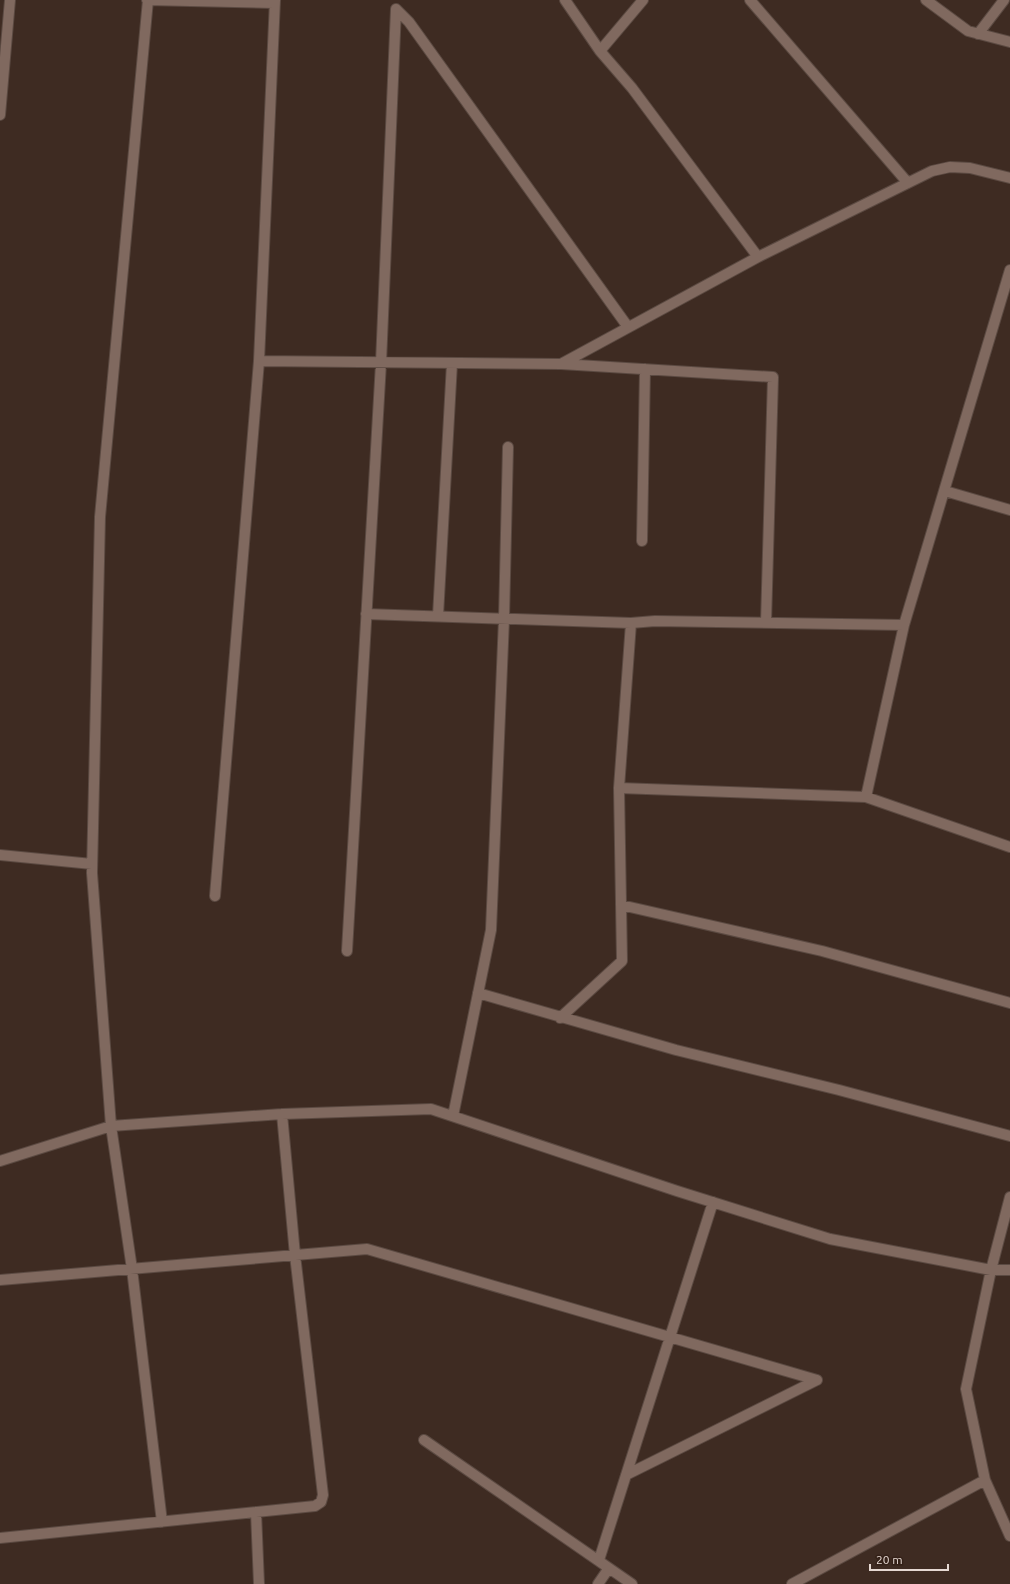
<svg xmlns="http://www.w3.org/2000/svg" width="1010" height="1584" font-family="Ubuntu,sans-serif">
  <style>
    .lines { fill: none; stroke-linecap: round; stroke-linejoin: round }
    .minor-casing { stroke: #5b4a42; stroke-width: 12 }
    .minor { stroke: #80695f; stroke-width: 10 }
  </style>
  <rect width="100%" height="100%" fill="#3e2b22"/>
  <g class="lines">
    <defs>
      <path id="minor" d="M147,0L274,3
        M148,0L100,517L92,873L111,1126L132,1269L162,1522
        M565,0L600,51L632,88L758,257
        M750,0L908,183
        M926,0L968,31L1010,42
        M396,9L409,22L628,327
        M978,34L1004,0
        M600,51L643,0
        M0,115L10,0
        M259,361L561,364L758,257L932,171L950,167L970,168L1010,178
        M561,364L773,377L766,623
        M945,491L1010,510
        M642,541L645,369
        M366,614L631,623
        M438,616L452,363
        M619,788L866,797L1010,847
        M866,797L904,625L1010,270
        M0,855L92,864
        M215,896L259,361L275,0
        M621,905L822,951L1010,1003
        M347,951L381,363L396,9
        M478,993L676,1050L839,1090L1010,1136
        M560,1018L622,961L619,788L631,623L655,621L904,625
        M453,1116L491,930L504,619L508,447
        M0,1161L111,1126L282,1114L431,1109L677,1191L830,1239L991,1270H1010
        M1010,1197L991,1270L966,1389L985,1480L1010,1536
        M0,1280L367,1249L817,1380
        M424,1440L632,1584
        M626,1475L817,1380
        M256,1512L259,1584
        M0,1538L315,1506L321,1502L323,1495L295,1255L282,1114
        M599,1560L713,1202
        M598,1584L609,1568
        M792,1584L985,1480"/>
    </defs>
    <use href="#minor" class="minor-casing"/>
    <use href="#minor" class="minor"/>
  </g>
  <path d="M870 1564v6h78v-6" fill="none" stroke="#e6d9d3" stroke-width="2"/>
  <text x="876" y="1564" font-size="12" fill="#e6d9d3" stroke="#342118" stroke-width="3" paint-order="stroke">20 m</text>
</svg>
